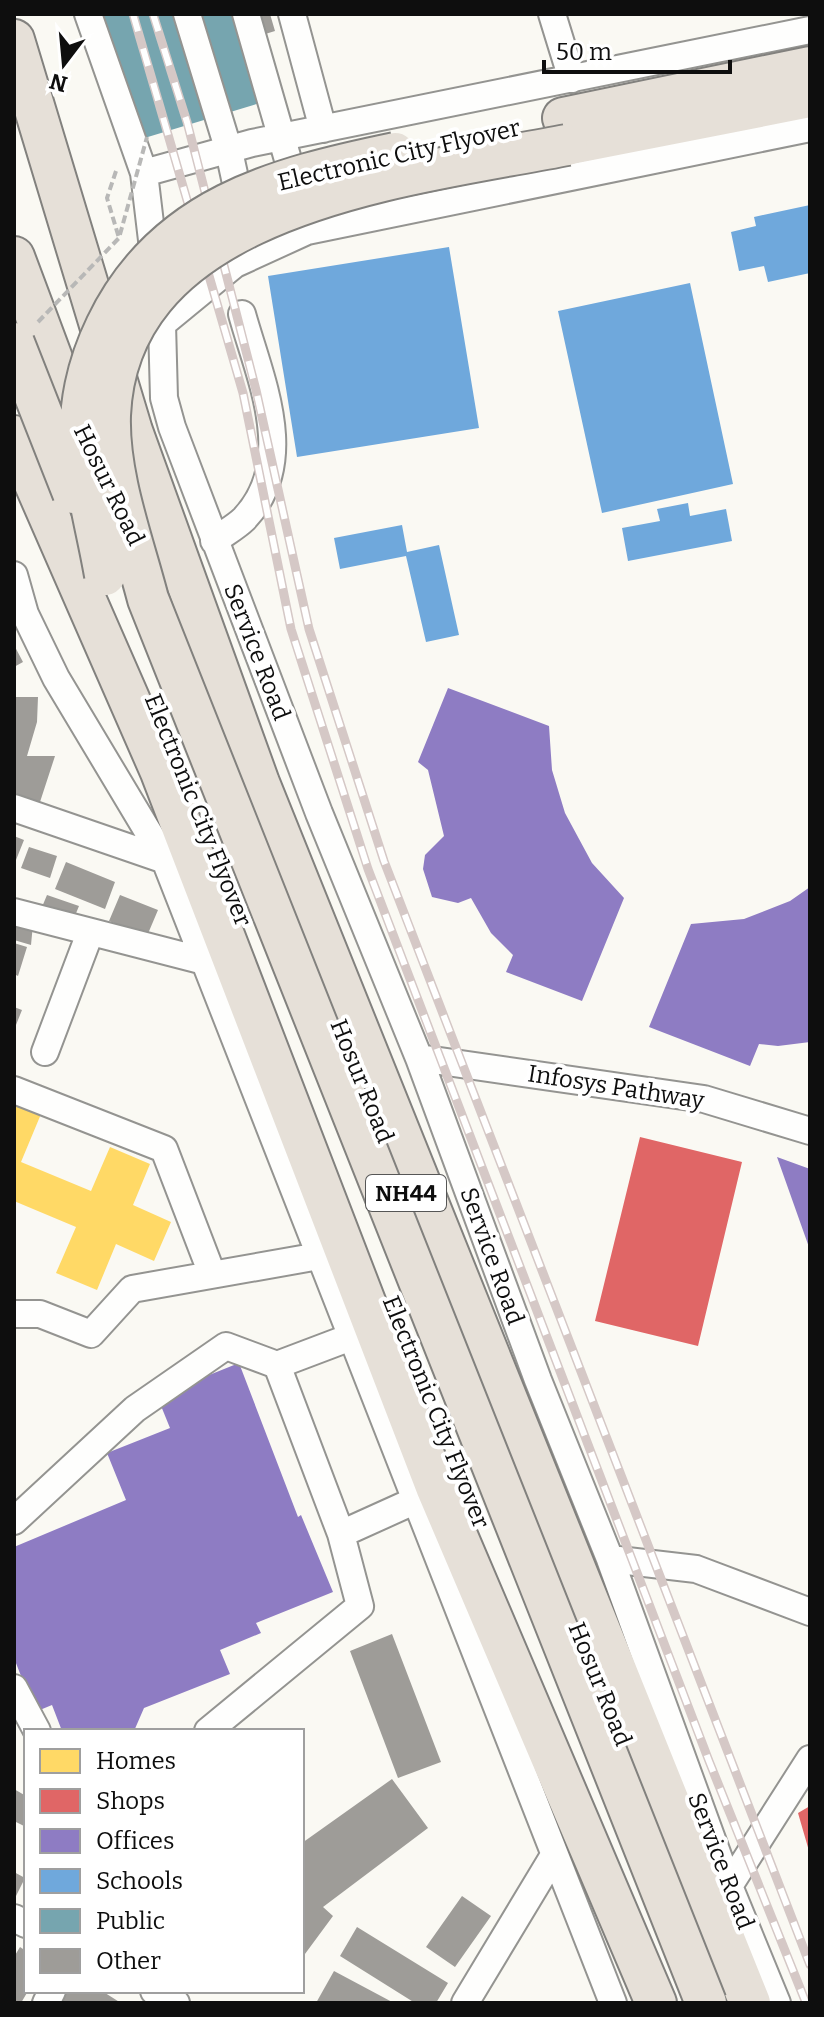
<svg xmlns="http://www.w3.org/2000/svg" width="824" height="2017" font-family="Bitter,serif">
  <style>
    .homes { fill: #ffd966 }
    .shops { fill: #e06666 }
    .offices { fill: #8e7cc3 }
    .schools { fill: #6fa8dc }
    .public { fill: #76a5af }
    .building { fill: #9e9c98 }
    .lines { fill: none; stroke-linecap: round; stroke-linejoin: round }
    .minor-casing { stroke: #949491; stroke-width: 30 }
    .highway-casing { stroke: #82817e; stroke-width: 44 }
    .path { stroke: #b8b8b7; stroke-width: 4; stroke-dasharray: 8 4; stroke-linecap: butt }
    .minor { stroke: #fefefd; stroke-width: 26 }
    .highway { stroke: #e6e0d8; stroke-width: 40 }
    .rail-casing { stroke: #d5c8c6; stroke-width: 9 }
    .rail { stroke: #fff; stroke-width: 6; stroke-dasharray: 18; stroke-linecap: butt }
    .highway-bridge-casing { stroke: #82817e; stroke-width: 44; stroke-linecap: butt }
    .path-bridge { stroke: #b8b8b7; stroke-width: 4; stroke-dasharray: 8 4; stroke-linecap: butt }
    .highway-bridge { stroke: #e6e0d8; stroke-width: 40 }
    .labels { text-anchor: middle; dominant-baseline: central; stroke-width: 8; stroke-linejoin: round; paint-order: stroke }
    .shield { fill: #fff; stroke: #565656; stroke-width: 2 }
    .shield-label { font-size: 22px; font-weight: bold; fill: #0e0e0e }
    .street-label { font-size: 24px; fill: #0e0e0e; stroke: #fff }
  </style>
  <rect width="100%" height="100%" fill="#faf9f3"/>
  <path class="homes" d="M14,1103L41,1114L21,1162L91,1191L110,1147L150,1164L133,1205L171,1222L154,1261L116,1244L97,1290L56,1273L76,1227L14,1201Z"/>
  <path class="shops" d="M640,1137L742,1162L698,1346L595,1321Z
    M810,1806V1851H809L798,1813Z"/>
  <path class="offices" d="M448,688L549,726L552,770L565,813L592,863L624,898L582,1001L506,972L513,955L491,933L471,898L458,903L432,897L423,869L425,855L444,836L428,770L418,762Z
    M810,887V1042L778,1046L759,1044L750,1066L649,1027L691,924L744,919L790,901Z
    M777,1157L810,1169V1250Z
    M239,1363L298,1517L301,1515L333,1592L256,1623L261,1633L220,1650L230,1674L144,1708L134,1731H62L52,1705L35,1712L14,1658V1547L126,1500L107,1453L170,1428L157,1396Z"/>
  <path class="schools" d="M810,205V273L768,282L764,266L739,271L731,232L756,226L754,217Z
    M449,247L479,428L297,457L268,276Z
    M690,283L733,484L602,513L558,311Z
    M688,503L690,516L726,509L732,541L628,561L622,528L660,521L657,509Z
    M402,525L407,552L439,545L459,635L426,642L406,556L340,569L334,538Z"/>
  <path class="public" d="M89,14H232L260,103L128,143Z"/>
  <path class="building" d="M232,14H270L275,31L240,42Z
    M14,645L23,662L14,667Z
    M14,697H38L37,722L27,756H55L40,802L14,793Z
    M14,836L24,840L14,865Z
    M29,847L57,856L50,878L21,868Z
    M66,862L115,882L105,909L55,889Z
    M47,895L79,906L72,923L39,914Z
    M120,895L158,910L147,936L109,921Z
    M14,916L33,924L31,945L14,940Z
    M14,943L27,947L18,976L14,974Z
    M14,1007L22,1010L14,1030Z
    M392,1634L441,1762L398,1778L350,1651Z
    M392,1779L428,1828L323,1907L333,1916L302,1958V1843Z
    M14,1789L26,1796V1827L14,1821Z
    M14,1872L25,1878L14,1900Z
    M462,1896L491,1916L455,1967L426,1947Z
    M357,1927L448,1983L436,2003H415L340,1956Z
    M20,1947L26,1951L28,1991L21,2003H14V1957Z
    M334,1971L394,2003H316Z
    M61,1991H102L121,2003H54Z"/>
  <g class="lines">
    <defs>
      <path id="minor" d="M88,14L144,173L162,324L164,398L172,427L319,813L419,1058L538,1380L610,1559L729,1886L777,2003
        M187,14L229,151L242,211
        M246,14L297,191
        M292,14L323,129
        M552,14L572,79
        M144,173L252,143L810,30
        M162,324L235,264L307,231L810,128
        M214,541C223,534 236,527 244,519C299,461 260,379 242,314
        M14,575L25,614L56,678L165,860L613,2003
        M14,808L165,860
        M14,912L204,961
        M45,1052L90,933
        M419,1058L704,1099L810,1131
        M14,1090L164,1149L212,1274
        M14,1314H40L91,1334L132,1289L319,1256
        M277,1365L351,1337
        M14,1521L135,1409L226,1346L277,1365L341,1534L360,1606L208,1731
        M341,1534L414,1501
        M610,1559L696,1569L810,1612
        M14,1688L37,1731
        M729,1886L810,1759
        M14,1918L26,1924
        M154,1991L176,2003
        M46,2003L52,1991
        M465,2003L553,1857"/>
      <path id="highway" d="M14,40L132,431L259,783L750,2003
        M563,118L810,67
        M571,144L810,97
        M14,257L69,404L87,441
        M14,436L161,772L437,1489L656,2003"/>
    </defs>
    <use href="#minor" class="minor-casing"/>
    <use href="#highway" class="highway-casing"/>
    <path class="path" d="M116,171L107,198L119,238"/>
    <use href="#minor" class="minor"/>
    <use href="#highway" class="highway"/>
    <defs>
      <path id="rail" d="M133,14L243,393L291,629L368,869L709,1761L806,2003
        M153,14L187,122L256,390L309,629L384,861L810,1965"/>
    </defs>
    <use href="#rail" class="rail-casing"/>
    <use href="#rail" class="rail"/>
    <defs>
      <path id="highway-bridge" d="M567,145C408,176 119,203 110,415C108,476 133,541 148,599L706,2003
        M14,343L73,493
        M105,575C98,534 86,491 82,450C77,408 88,363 106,326C163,207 275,178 395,153"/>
    </defs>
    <use href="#highway-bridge" class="highway-bridge-casing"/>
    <path class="path-bridge" d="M38,322L119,238L147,137"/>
    <use href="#highway-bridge" class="highway-bridge"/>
  </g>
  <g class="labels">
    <rect class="shield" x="366" y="1175" width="80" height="36" rx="6"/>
    <g class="shield-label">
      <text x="406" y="1193">NH44</text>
    </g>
    <g class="street-label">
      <text transform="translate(399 155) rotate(-13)">Electronic City Flyover</text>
      <text transform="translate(109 485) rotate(64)">Hosur Road</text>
      <text transform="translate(257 652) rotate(69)">Service Road</text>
      <text transform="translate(198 810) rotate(68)">Electronic City Flyover</text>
      <text transform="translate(362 1081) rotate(68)">Hosur Road</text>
      <text transform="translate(616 1087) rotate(9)">Infosys Pathway</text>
      <text transform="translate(492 1256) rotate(70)">Service Road</text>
      <text transform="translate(436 1412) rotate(68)">Electronic City Flyover</text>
      <text transform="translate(600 1684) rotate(68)">Hosur Road</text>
      <text transform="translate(721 1861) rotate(69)">Service Road</text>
    </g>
  </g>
  <rect width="824" height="2017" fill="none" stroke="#0e0e0e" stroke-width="32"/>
  <rect x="24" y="1729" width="280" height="264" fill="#ffffff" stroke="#9f9f9f" stroke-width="2"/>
  <rect x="40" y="1749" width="40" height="24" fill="#ffd966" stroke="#9f9f9f" stroke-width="2"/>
  <text x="96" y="1769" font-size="24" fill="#0e0e0e">Homes</text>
  <rect x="40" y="1789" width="40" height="24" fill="#e06666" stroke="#9f9f9f" stroke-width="2"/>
  <text x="96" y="1809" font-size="24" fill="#0e0e0e">Shops</text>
  <rect x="40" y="1829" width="40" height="24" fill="#8e7cc3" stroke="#9f9f9f" stroke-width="2"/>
  <text x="96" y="1849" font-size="24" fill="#0e0e0e">Offices</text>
  <rect x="40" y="1869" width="40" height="24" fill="#6fa8dc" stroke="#9f9f9f" stroke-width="2"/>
  <text x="96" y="1889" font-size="24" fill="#0e0e0e">Schools</text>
  <rect x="40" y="1909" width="40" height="24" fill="#76a5af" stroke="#9f9f9f" stroke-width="2"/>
  <text x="96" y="1929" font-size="24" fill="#0e0e0e">Public</text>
  <rect x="40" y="1949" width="40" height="24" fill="#9e9c98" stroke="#9f9f9f" stroke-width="2"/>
  <text x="96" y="1969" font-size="24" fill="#0e0e0e">Other</text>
  <g transform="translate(64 64) rotate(196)" stroke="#ffffff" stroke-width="6" paint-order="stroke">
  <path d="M0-6L14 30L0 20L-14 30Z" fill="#0e0e0e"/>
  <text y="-12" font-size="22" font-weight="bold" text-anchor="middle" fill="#0e0e0e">N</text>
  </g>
  <path d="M544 60v12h186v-12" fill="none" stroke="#0e0e0e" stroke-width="4"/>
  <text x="556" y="60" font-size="24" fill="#0e0e0e" stroke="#ffffff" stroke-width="6" paint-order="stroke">50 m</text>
</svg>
